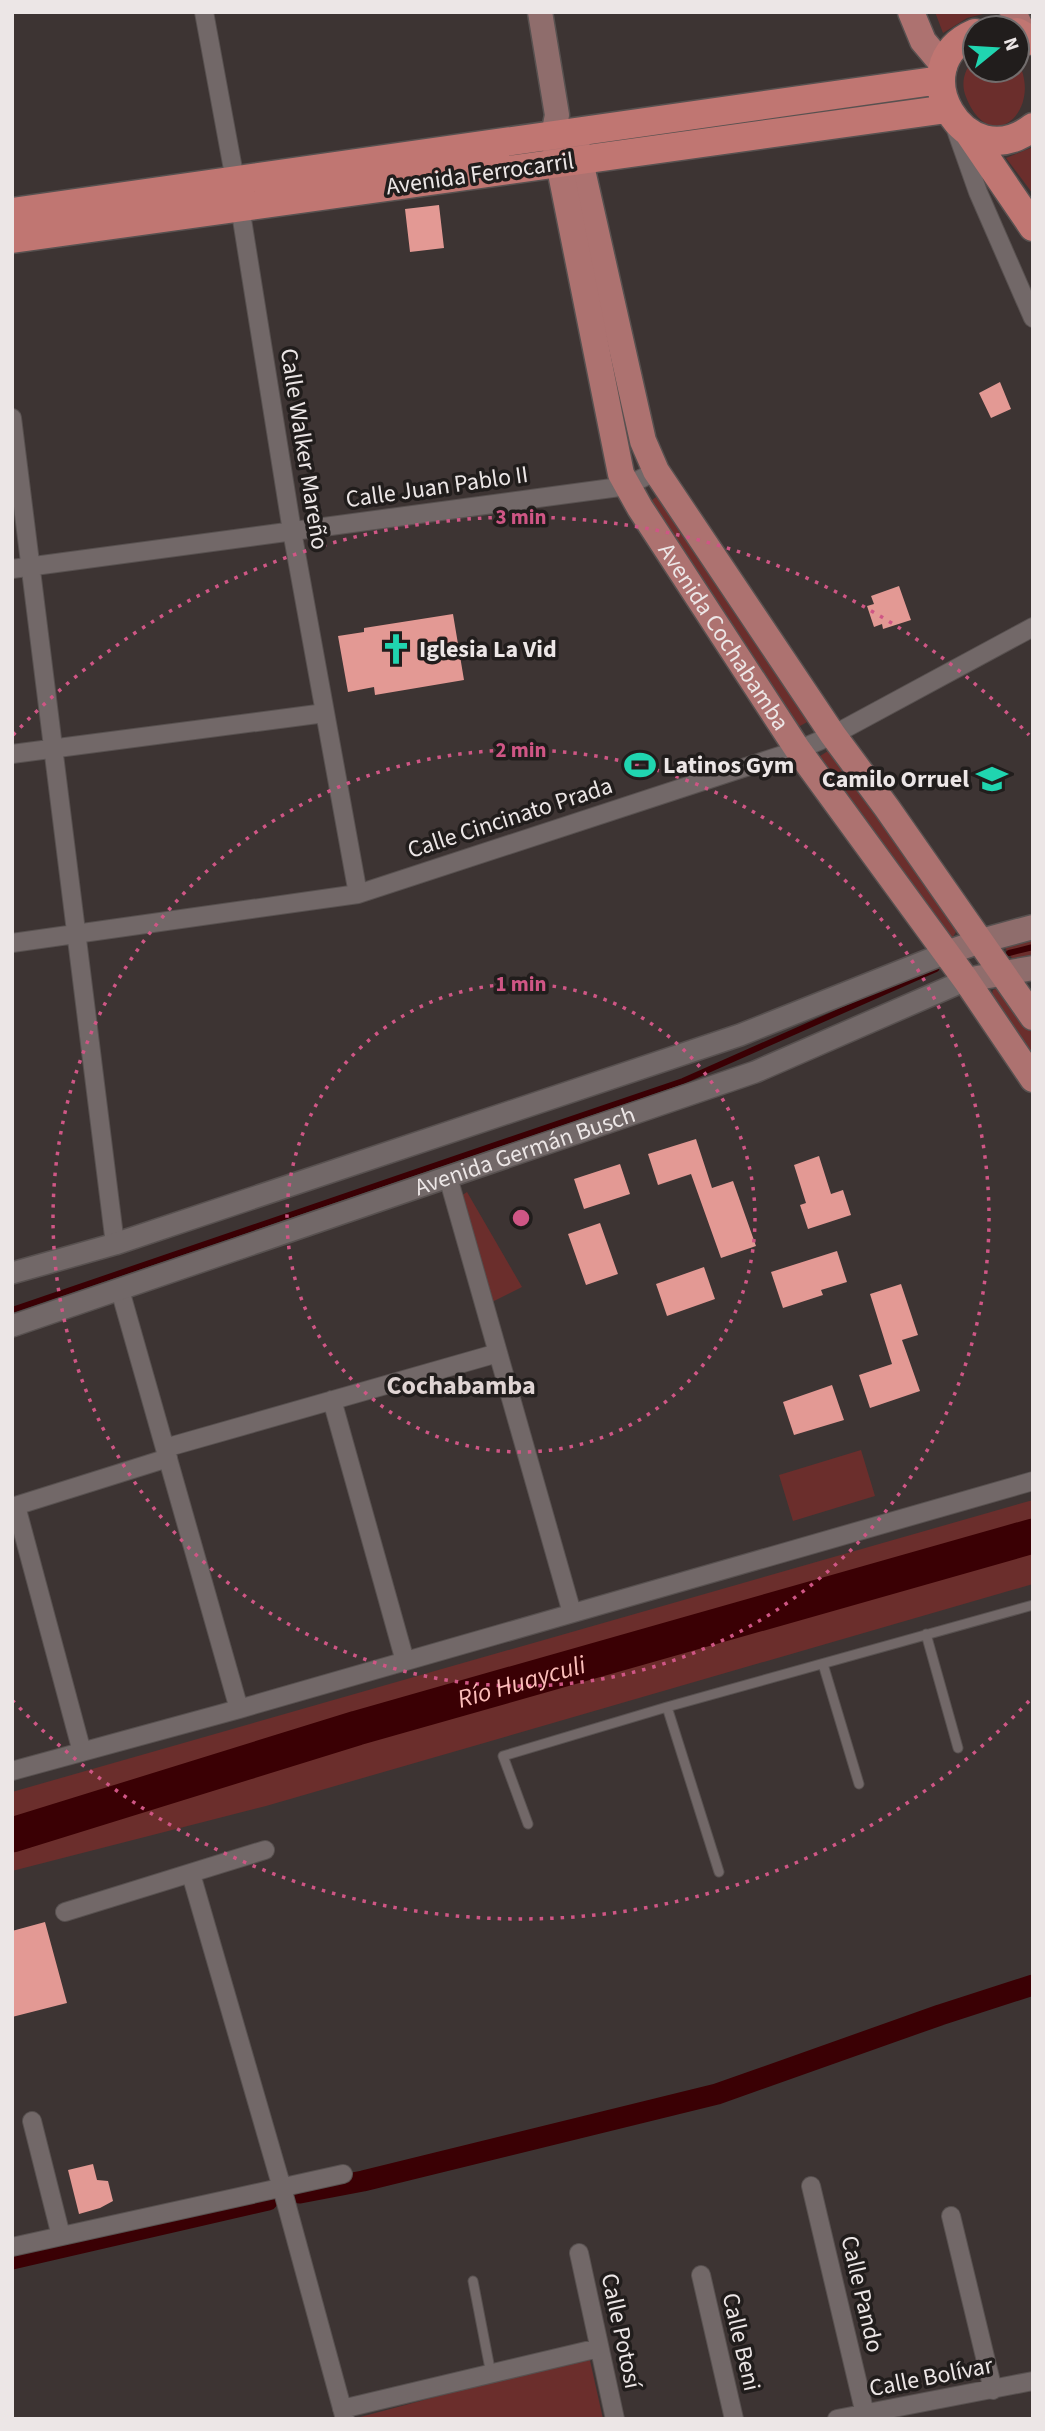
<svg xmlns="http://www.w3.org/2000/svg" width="1045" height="2431" font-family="'Source Sans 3',sans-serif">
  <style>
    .green { fill: #6b2e2c }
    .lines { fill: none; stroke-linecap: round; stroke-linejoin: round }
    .stream { stroke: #3a0004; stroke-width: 6 }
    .canal { stroke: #3a0004; stroke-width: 21 }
    .river { stroke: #3a0004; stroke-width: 35 }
    .building { fill: #e39994 }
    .service-casing { stroke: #585150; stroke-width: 11 }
    .minor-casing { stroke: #585150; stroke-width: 20 }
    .tertiary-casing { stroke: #585150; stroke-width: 24 }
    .secondary-casing { stroke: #585150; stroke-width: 27 }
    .primary-casing { stroke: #585150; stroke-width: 29 }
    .trunk-casing { stroke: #585150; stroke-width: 31 }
    .service { stroke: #726868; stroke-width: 9 }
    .minor { stroke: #726868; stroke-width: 18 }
    .tertiary { stroke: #726868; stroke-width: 21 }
    .secondary { stroke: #8f6d6c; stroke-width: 24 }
    .primary { stroke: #ad7270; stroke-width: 26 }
    .trunk { stroke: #c07672; stroke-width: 28 }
    .ring { fill: none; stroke: #cf5685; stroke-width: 3.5; stroke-dasharray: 3.5 7 }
    .labels { text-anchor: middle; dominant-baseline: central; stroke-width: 7; stroke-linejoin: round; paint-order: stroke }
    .street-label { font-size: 24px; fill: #ece6e6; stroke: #211d1c }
    .poi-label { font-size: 24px; font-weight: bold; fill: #ece6e6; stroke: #211d1c; text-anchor: start }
    .neighbourhood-label { font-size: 26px; font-weight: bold; fill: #e0d5d4; stroke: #211d1c }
    .water-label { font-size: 26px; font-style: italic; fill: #fbbdb9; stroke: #211d1c }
    .centre { fill: #cf5685; stroke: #211d1c; stroke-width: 3.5 }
    .ring-label { font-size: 21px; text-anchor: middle; font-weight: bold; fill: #cf5685; stroke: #211d1c; stroke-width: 7; stroke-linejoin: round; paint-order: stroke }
  </style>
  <rect width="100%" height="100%" fill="#3d3433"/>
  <path class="green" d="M935,12H991L967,18L943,33Z
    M975,57V70H1017V60C1045,108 991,160 966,97C960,82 965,69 975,57Z
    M1033,147V194L1006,158Z
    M656,497L661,498L809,721L800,726L796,723L651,506L652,500Z
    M828,751L832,754L958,928L953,937H948L820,762V756Z
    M1033,939V959L1015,963L1004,946Z
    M998,988L1003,990L1033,1034V1059L991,998L993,990Z
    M467,1192L522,1287L488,1304L458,1198Z
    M861,1450L875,1496L793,1521L779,1475Z
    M1033,1500V1584L266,1806L12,1871V1792Z
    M589,2356L603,2419H353Z"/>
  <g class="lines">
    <path class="stream" d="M1009,953L1033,947
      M12,1310L683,1081L936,969"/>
    <path class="canal" d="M300,2193L363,2181L717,2094L940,2015L1033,1985
      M12,2259L268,2200"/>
    <path class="river" id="s1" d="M12,1835L357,1728L1033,1536"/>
  </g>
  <path class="building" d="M439,205L444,248L410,252L405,209Z
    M1000,382L1011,409L991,418L979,393Z
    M899,586L911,620L883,629L882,624L874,627L867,606L874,604L871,596Z
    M453,614L464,680L375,695L374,687L348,692L338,636L364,632V628Z
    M696,1139L712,1188L733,1181L756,1246L721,1258L691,1174L658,1185L648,1154Z
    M819,1156L831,1194L843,1190L851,1215L808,1229L800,1205L806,1203L794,1165Z
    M620,1164L630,1194L584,1209L574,1179Z
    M600,1223L618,1274L586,1285L568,1234Z
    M837,1251L847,1282L821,1290L823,1295L783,1308L771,1272Z
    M704,1267L715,1299L667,1316L656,1284Z
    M901,1284L918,1335L902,1340L920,1391L870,1408L859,1375L892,1364L870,1294Z
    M832,1385L844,1420L794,1435L783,1402Z
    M45,1922L67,2003L12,2017V1931Z
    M93,2164L97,2180L108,2181L113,2201L100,2208L79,2214L68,2170Z"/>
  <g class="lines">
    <defs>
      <path id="service" d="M926,1634L958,1748
        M823,1664L859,1784
        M667,1707L719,1872
        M528,1824L503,1756L667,1707L1033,1605
        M473,2281L491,2374"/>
      <path id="minor" d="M204,12L240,207L292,531L358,894
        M955,127L978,192L1033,318
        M12,418L115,1244
        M12,569L627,486L656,471
        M12,754L325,713
        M12,943L358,894L798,750L833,735L1033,627
        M448,1177L572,1613
        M120,1290L239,1709
        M332,1400L405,1661
        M165,1448L498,1353
        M16,1506L82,1752
        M12,1507L168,1458
        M12,1771L239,1709L1033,1481
        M191,1874L282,2188L345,2419
        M65,1912L265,1850
        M32,2121L61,2236
        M811,2186L865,2414
        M951,2216L993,2390
        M12,2247L343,2174
        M579,2253L615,2419
        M701,2275L734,2419
        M342,2409L599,2348
        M837,2419L1033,2381"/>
      <g id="tertiary">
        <path d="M12,1273L115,1244L740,1035L946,953"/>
        <path id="s2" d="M12,1326L755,1072L966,980"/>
      </g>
      <path id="secondary" d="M540,12L557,115L553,135
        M946,953L981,941L1033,927
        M966,980L1033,968"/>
      <g id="primary">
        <path d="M911,12L923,41L944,66"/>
        <path d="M1013,12L1024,35"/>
        <path d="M575,139L643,441L656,471L833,735L887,808L1033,1017"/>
        <path id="s3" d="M555,143L621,474L640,508L798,750L966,980L1033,1079"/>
      </g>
      <path id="trunk" d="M1017,32L1033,41
        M975,33C899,65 965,180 1033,127
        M969,133L1033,227
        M12,212L941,80
        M12,239L947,109"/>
    </defs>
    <use href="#service" class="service-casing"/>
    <use href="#minor" class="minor-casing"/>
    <use href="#tertiary" class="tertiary-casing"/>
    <use href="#secondary" class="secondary-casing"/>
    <use href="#primary" class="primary-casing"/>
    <use href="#trunk" class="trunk-casing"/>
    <use href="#service" class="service"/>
    <use href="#minor" class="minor"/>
    <use href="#tertiary" class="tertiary"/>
    <use href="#secondary" class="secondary"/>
    <use href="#primary" class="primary"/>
    <use href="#trunk" class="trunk"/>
  </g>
  <g class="ring">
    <circle cx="521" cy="1218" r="234"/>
    <circle cx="521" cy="1218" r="468"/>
    <path d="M1029 1701A701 701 0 0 1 13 1701M13 735A701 701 0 0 1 1029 735"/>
  </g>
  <defs>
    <symbol id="church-bare" viewBox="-9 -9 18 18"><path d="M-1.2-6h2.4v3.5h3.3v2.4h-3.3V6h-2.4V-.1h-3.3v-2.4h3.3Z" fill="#20d5b0" stroke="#211d1c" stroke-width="2.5" paint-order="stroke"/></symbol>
    <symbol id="stadium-bare" viewBox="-9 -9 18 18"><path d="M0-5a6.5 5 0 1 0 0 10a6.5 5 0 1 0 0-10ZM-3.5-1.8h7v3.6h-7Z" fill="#20d5b0" stroke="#211d1c" stroke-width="2.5" paint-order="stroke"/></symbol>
    <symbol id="school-bare" viewBox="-9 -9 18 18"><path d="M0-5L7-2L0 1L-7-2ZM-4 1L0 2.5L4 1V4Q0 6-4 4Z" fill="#20d5b0" stroke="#211d1c" stroke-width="2.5" paint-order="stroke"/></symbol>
  </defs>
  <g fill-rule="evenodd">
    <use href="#church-bare" x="374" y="627" width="44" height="44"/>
    <use href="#stadium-bare" x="618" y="743" width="44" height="44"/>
    <use href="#school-bare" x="970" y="757" width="44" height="44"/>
  </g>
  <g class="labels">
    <g class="street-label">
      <text transform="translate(480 174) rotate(-8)">Avenida Ferrocarril</text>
      <text transform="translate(304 449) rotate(81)">Calle Walker Mareño</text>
      <text transform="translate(437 487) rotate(-8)">Calle Juan Pablo II</text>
      <text stroke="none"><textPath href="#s3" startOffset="530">Avenida Cochabamba</textPath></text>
      <text transform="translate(510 818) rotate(-18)">Calle Cincinato Prada</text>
      <text stroke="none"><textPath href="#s2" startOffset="542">Avenida Germán Busch</textPath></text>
      <text transform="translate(862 2294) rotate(77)">Calle Pando</text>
      <text transform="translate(621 2331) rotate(78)">Calle Potosí</text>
      <text transform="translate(741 2342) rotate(77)">Calle Beni</text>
      <text transform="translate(931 2377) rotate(-11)">Calle Bolívar</text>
    </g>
    <g class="poi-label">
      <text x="419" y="649">Iglesia La Vid</text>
      <text x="663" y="765">Latinos Gym</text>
      <text x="969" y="779" text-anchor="end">Camilo Orruel</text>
    </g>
    <g class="neighbourhood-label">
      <text x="461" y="1385">Cochabamba</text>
    </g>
    <g class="water-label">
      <text stroke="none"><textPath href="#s1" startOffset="532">Río Huayculi</textPath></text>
    </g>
  </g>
  <circle cx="521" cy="1218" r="10" class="centre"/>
  <g class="ring-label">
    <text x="521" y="524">3 min</text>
    <text x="521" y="757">2 min</text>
    <text x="521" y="991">1 min</text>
  </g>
  <rect width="1045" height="2431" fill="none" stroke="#ece6e6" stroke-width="28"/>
  <g transform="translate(996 49) rotate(72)"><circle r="33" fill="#211d1c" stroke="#726d6d" stroke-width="2"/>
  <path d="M0-5L12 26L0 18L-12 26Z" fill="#20d5b0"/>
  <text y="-10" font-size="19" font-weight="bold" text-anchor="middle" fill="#ece6e6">N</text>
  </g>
</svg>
